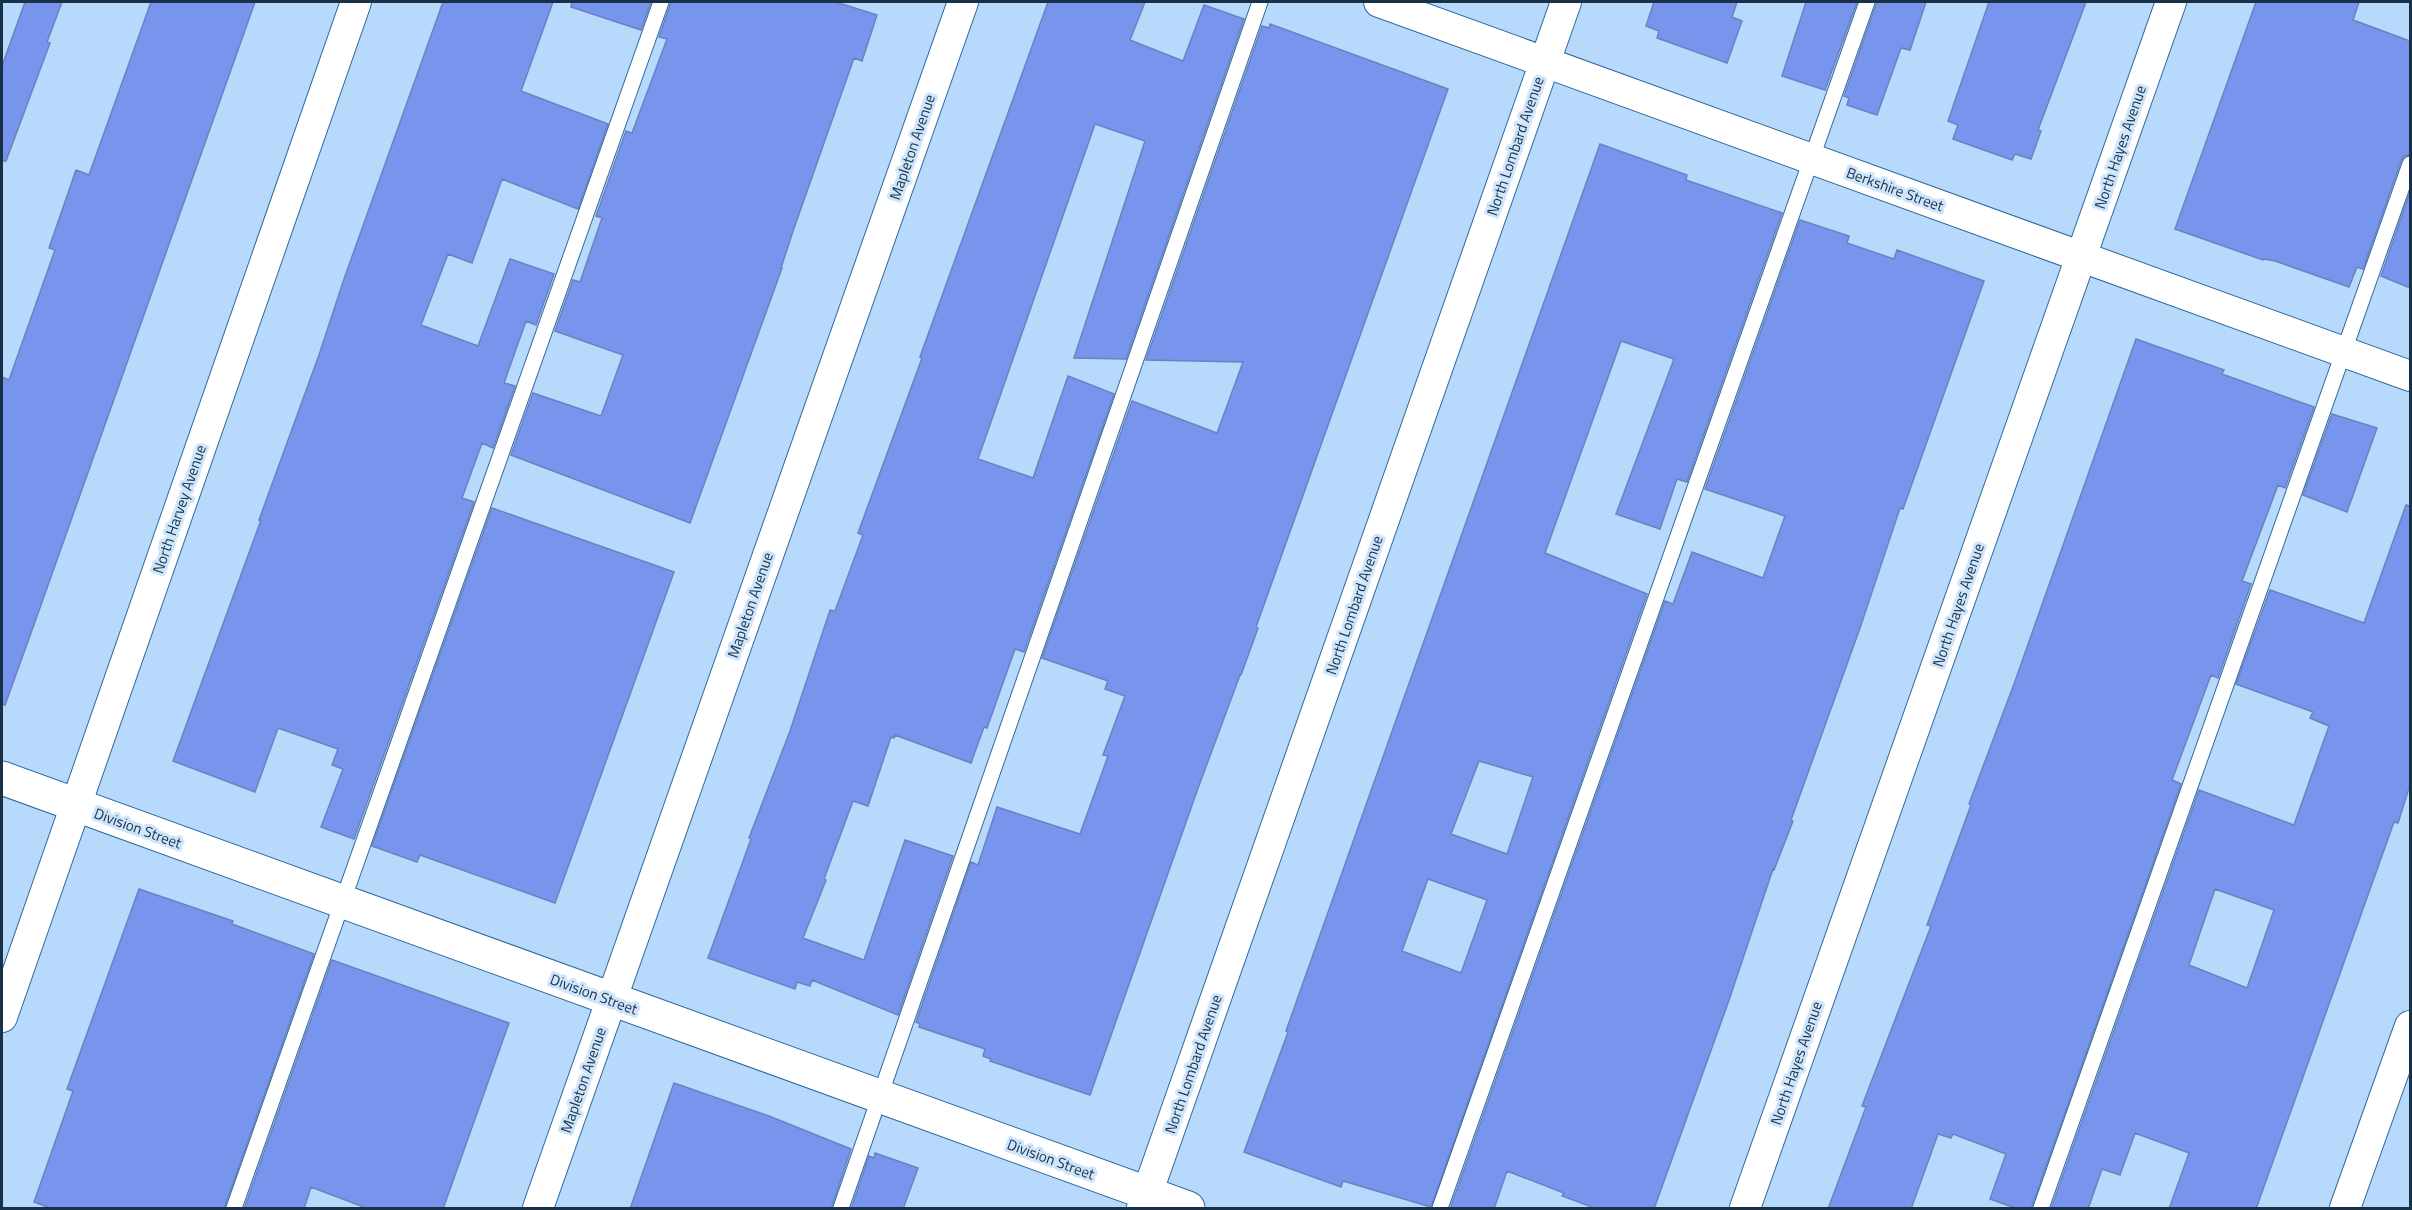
<svg xmlns="http://www.w3.org/2000/svg" width="2412" height="1210" font-family="'Titillium Web',sans-serif">
  <style>
    .building { fill: #7795ec; stroke: #6b81c1; stroke-width: 1.5; fill-rule: evenodd }
    .lines { fill: none; stroke-linecap: round; stroke-linejoin: round }
    .service-casing { stroke: #31699d; stroke-width: 17 }
    .minor-casing { stroke: #31699d; stroke-width: 32 }
    .tertiary-casing { stroke: #31699d; stroke-width: 35 }
    .service { stroke: #fff; stroke-width: 15 }
    .minor { stroke: #fff; stroke-width: 30 }
    .tertiary { stroke: #fff; stroke-width: 33 }
    .labels { text-anchor: middle; dominant-baseline: central; stroke-width: 6; stroke-linejoin: round; paint-order: stroke }
    .street-label { font-size: 15px; fill: #193147; stroke: #cee5fc }
  </style>
  <rect width="100%" height="100%" fill="#b7d9fc"/>
  <path class="building" d="M25,2H62L47,42L50,43L6,161H2V66Z
    M151,2H255L36,619L5,705L2,704V377L9,380L55,250L49,248L76,170L89,175Z
    M443,2H553L521,91L608,124L578,209L502,179L472,263L448,254L421,325L478,346L510,259L554,274L536,325L526,321L504,383L515,386L493,448L482,443L462,498L474,502L354,839L321,827L343,769L332,765L338,749L278,728L255,792L173,761L261,520H259L319,355L344,279Z
    M572,2H651L641,30L571,7Z
    M671,2H836L877,15L862,61L854,58L793,231L781,268H782L690,523L511,455L533,393L601,416L623,355L555,331L573,280L580,282L602,218L596,216L626,131L632,133L667,39L659,37Z
    M1048,2H1145L1130,40L1183,61L1204,5L1244,19L1126,359L1074,358L1145,141L1095,124L978,459L1033,478L1068,376L1114,394L1024,652L1015,649L987,728L984,727L971,763L895,735L894,738L891,737L868,806L853,801L824,879L826,880L803,938L864,960L905,840L953,856L898,1015L812,980L810,986L797,982L795,989L708,958L751,839L749,838L790,731L830,610L835,611L863,535L858,533L922,358L920,357Z
    M1654,2H1737L1732,17L1742,21L1727,63L1657,38L1659,31L1646,26Z
    M1806,2H1857L1825,90L1782,76Z
    M1877,2H1926L1910,50L1901,48L1877,115L1847,105L1849,98L1844,96Z
    M1989,2H2086L2038,130L2041,131L2031,159L2015,154L2012,160L1953,139L1958,125L1948,121Z
    M2256,2H2359L2353,20L2410,41V155L2404,156L2401,161L2363,269L2357,267L2349,287L2275,261L2264,259L2263,260L2175,229Z
    M1270,24L1448,89L1256,627L1258,628L1241,675H1240L1197,791L1090,1095L990,1061L991,1059L983,1056L985,1049L919,1027L920,1024L916,1022L971,862L978,865L997,807L1080,834L1108,756L1103,755L1125,696L1105,689L1108,681L1042,658L1132,401L1217,433L1243,362L1146,360L1262,26L1269,28Z
    M1600,144L1687,175L1686,180L1782,213L1687,482L1677,479L1660,529L1616,514L1674,359L1621,341L1545,553L1647,594L1431,1207L1343,1181L1341,1187L1244,1152L1288,1032L1286,1031ZM1479,761L1533,777L1507,854L1451,834ZM1428,879L1487,900L1461,973L1402,951Z
    M2410,192V288L2381,276Z
    M1800,220L1849,236L1847,243L1894,259L1897,250L1984,281L1903,509L1900,508L1860,628L1791,820L1793,821L1774,870L1773,869L1728,1003L1654,1209H1597L1562,1196L1564,1193L1507,1171L1494,1209H1450L1665,601L1673,604L1692,552L1763,578L1785,516L1705,489Z
    M2136,339L2224,370L2222,374L2314,407L2285,488L2278,485L2242,581L2251,584L2218,678L2211,675L2172,780L2181,784L2031,1209H2018L1990,1199L2006,1154L1953,1134L1951,1138L1938,1134L1911,1209H1828L1866,1107L1862,1106L1931,926L1927,925L1971,805L1969,804L2014,684Z
    M2332,414L2377,428L2347,512L2303,495Z
    M2406,505L2410,506V785L2398,823L2394,822L2256,1209H2169L2189,1153L2135,1133L2120,1175L2102,1169L2088,1209H2051L2199,790L2294,825L2329,726L2310,718L2313,712L2236,684L2270,590L2364,623ZM2215,889L2274,910L2247,988L2189,965Z
    M492,508L674,572L555,903L420,855L417,862L372,846Z
    M139,889L233,921L232,924L314,954L224,1209H53L34,1202L73,1091L67,1089Z
    M332,960L509,1023L443,1209H369L311,1187L304,1209H244Z
    M674,1083L769,1116L851,1149L831,1209H630Z
    M875,1153L918,1168L903,1209H851L869,1156L874,1158Z"/>
  <g class="lines">
    <defs>
      <path id="service" d="M234,1208L661,2
        M841,1208L1260,2
        M1440,1208L1867,2
        M2041,1208L2410,164"/>
      <path id="minor" d="M1379,2L2410,376
        M2,1017L356,2
        M538,1208L963,2
        M1142,1208L1566,2
        M1745,1208L2171,2
        M2345,1208L2410,1026"/>
      <path id="tertiary" d="M2,778L1188,1208"/>
    </defs>
    <use href="#service" class="service-casing"/>
    <use href="#minor" class="minor-casing"/>
    <use href="#tertiary" class="tertiary-casing"/>
    <use href="#service" class="service"/>
    <use href="#minor" class="minor"/>
    <use href="#tertiary" class="tertiary"/>
  </g>
  <g class="labels">
    <g class="street-label">
      <text transform="translate(1515 146) rotate(-71)">North Lombard Avenue</text>
      <text transform="translate(912 147) rotate(-71)">Mapleton Avenue</text>
      <text transform="translate(2120 147) rotate(-71)">North Hayes Avenue</text>
      <text transform="translate(1895 189) rotate(20)">Berkshire Street</text>
      <text transform="translate(179 509) rotate(-71)">North Harvey Avenue</text>
      <text transform="translate(750 605) rotate(-71)">Mapleton Avenue</text>
      <text transform="translate(1354 605) rotate(-71)">North Lombard Avenue</text>
      <text transform="translate(1958 605) rotate(-71)">North Hayes Avenue</text>
      <text transform="translate(138 828) rotate(20)">Division Street</text>
      <text transform="translate(594 994) rotate(20)">Division Street</text>
      <text transform="translate(1796 1063) rotate(-71)">North Hayes Avenue</text>
      <text transform="translate(1193 1064) rotate(-71)">North Lombard Avenue</text>
      <text transform="translate(583 1080) rotate(-71)">Mapleton Avenue</text>
      <text transform="translate(1051 1159) rotate(20)">Division Street</text>
    </g>
  </g>
  <rect width="2412" height="1210" fill="none" stroke="#193147" stroke-width="6"/>
</svg>
